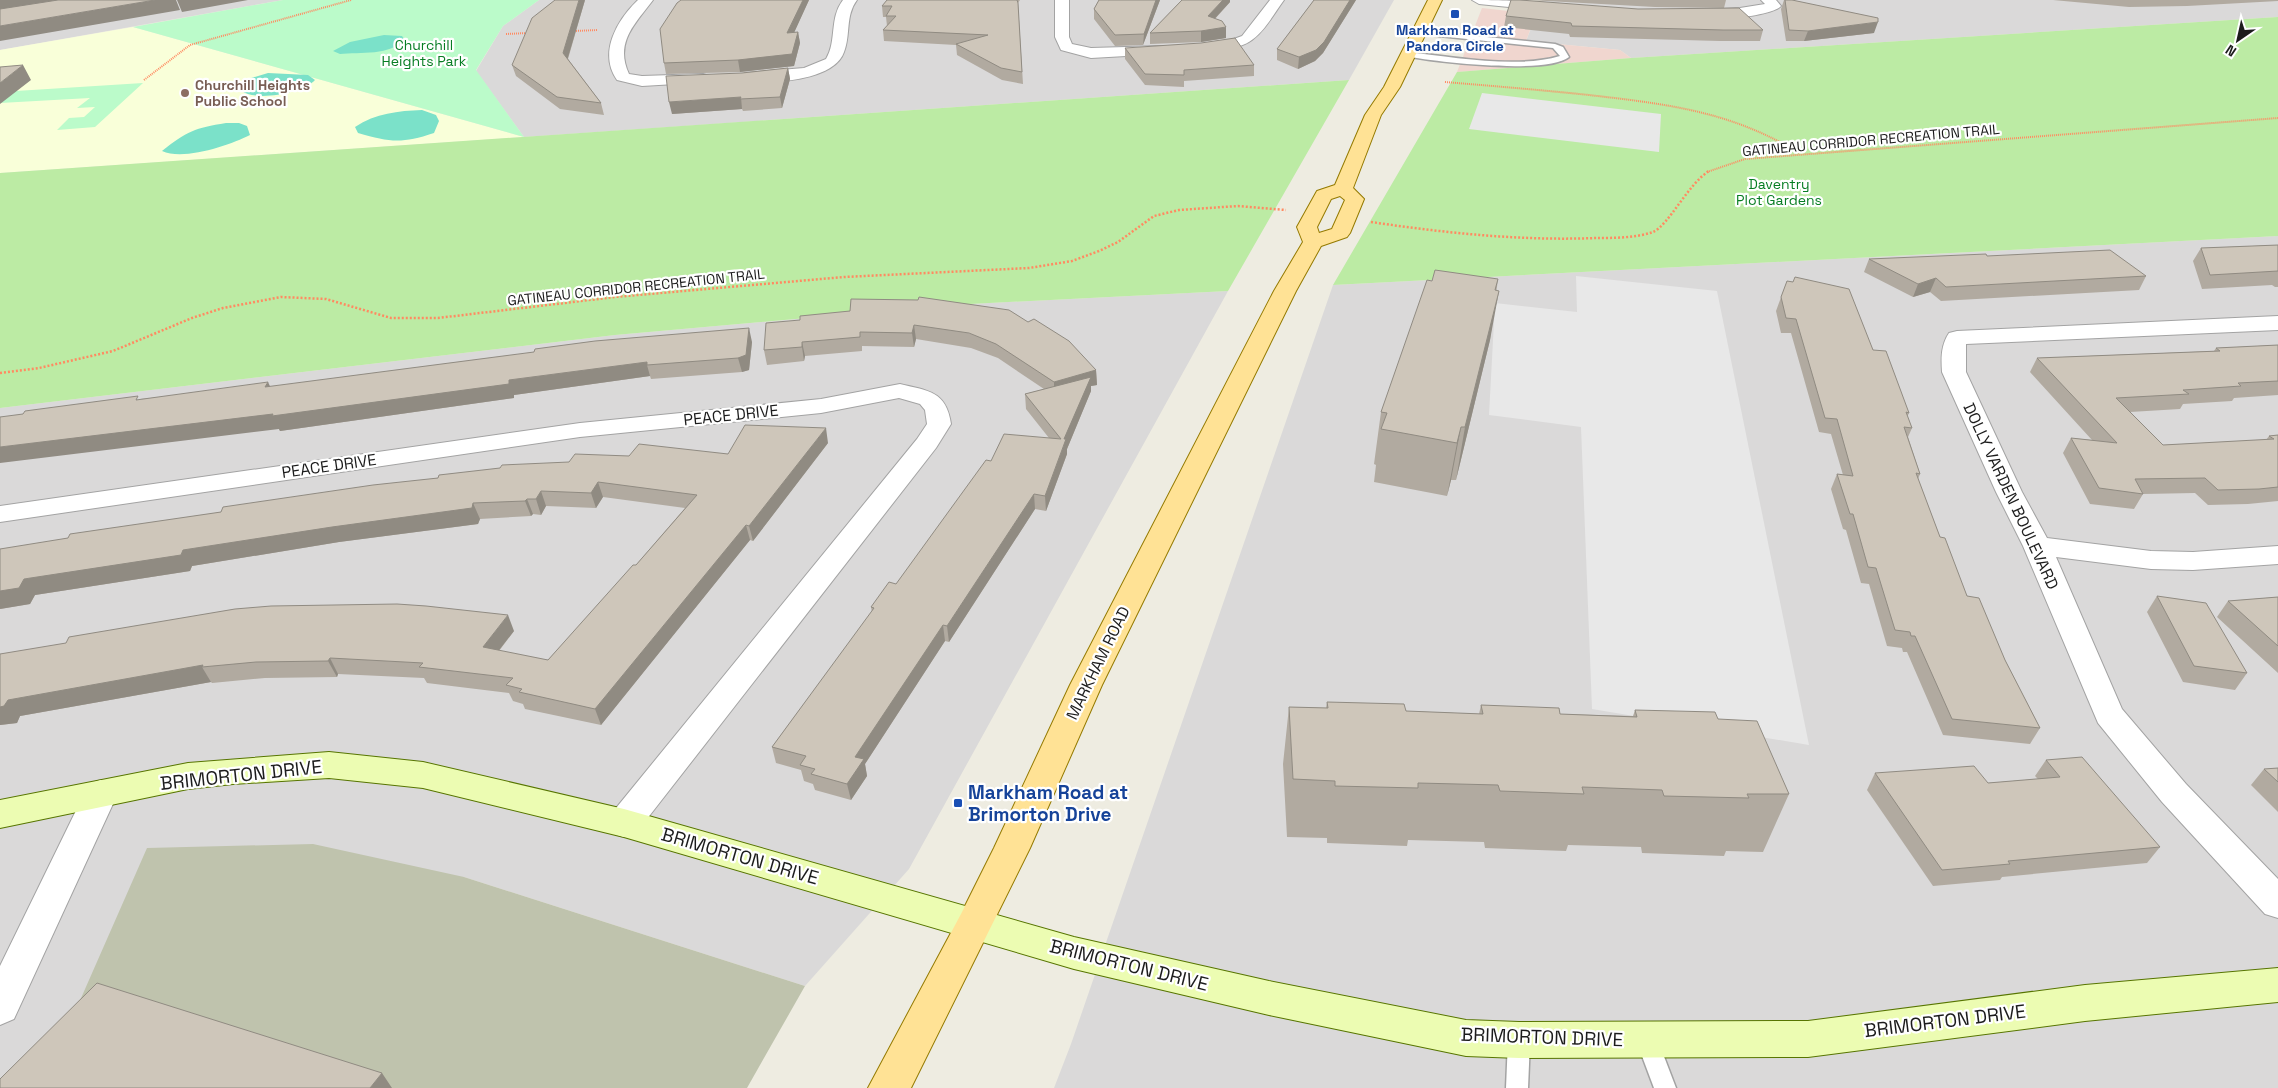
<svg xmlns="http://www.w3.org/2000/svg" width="2278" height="1088" font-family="'Space Grotesk',sans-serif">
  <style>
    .residential { fill: #dad9d9 }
    .commercial { fill: #f0d6cf }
    .education { fill: #f9ffd9 }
    .construction { fill: #bfc3ad }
    .grass { fill: #bceba4 }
    .park { fill: #bbfbca }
    .pitch { fill: #7be1c9 }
    .parking { fill: #e8e8e8 }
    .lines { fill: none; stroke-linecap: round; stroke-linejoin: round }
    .lane-casing { stroke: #a3a3a3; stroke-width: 3 }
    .street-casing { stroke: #a3a3a3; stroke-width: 2 }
    .secondary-casing { stroke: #577501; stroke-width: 2 }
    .primary-casing { stroke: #947a00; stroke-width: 2 }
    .path-far1 { stroke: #ff8a61; stroke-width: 2; stroke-dasharray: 1 1; stroke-linecap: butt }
    .path { stroke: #ff8a61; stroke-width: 2.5; stroke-dasharray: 2 2; stroke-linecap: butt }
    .lane { fill: #fff; fill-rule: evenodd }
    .street { fill: #fff; fill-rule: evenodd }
    .secondary { fill: #ecfcb2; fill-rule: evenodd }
    .primary { fill: #ffe295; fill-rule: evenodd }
    .wall { fill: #b1aaa0 }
    .shaded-wall { fill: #908b82 }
    .building { fill: #cec6ba; stroke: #908b82 }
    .transit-dot { fill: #1a4fb4; stroke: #fff; stroke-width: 2 }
    .education-dot { fill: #8d6e63; stroke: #fff; stroke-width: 2 }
    .labels { text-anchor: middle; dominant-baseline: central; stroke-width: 4.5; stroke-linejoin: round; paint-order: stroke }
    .far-transit-label { font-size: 14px; font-weight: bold; fill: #164399; stroke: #fff }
    .far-park-label { font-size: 14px; fill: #077d23; stroke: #fff }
    .far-education-label { font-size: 14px; font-weight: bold; fill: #785e54; stroke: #fff; text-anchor: start }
    .far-street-label { font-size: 14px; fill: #1c1c1c; stroke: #fff }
    .street-label { font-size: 16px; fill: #1c1c1c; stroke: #fff }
    .near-street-label { font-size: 19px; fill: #1c1c1c; stroke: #fff }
    .near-transit-label { font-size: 19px; font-weight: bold; fill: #164399; stroke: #fff; text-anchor: start }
  </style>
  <rect width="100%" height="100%" fill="#eeece1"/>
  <path class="residential" d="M0,0H283L0,50Z
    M539,0H1394L1349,80L524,137L476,71L503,26Z
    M1542,0H2278V17L1631,58L1620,50L1526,41Z
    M2278,236V1088H1054L1071,1044L1333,285Z
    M1228,291L909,869L805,986L464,877L0,1088V408L615,335L951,305Z"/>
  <path class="commercial" d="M1482,8L1536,14L1526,41L1620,50L1631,58L1457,72Z"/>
  <path class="education" d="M133,27L524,137L0,173V50Z"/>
  <path class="construction" d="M313,844L464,877L805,986L747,1088H26L60,1046L147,848Z"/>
  <path class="grass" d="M2278,17V236L1333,285L1457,72L1631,58Z
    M1349,80L1228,291L951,305L615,335L0,408V173Z"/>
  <path class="park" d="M283,0H539L503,26L476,70L524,137L133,27Z
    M143,83L95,127L57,130L69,118L84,117L95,107L77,108L90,98L0,103V92Z"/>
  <path class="pitch" d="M384,35L402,36L404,39C392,56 359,52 340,54L333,51L350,42Z
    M268,73L308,75L315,80C303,93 256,102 242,91L248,79Z
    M422,110L436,115L439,121L434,133C401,144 390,142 358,133L355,127C376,113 398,111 422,110Z
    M226,123H239L247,126L250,135C230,145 184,161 162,151C187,131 195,128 226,123Z"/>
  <path class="parking" d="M1482,93L1661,114L1659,152L1469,129Z
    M1576,276L1717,291L1809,745L1592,709L1581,427L1489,415L1495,303L1577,312Z"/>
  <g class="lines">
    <defs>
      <path id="lane" d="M1417,30L1555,44L1563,47L1569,57C1547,75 1435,62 1405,56V52H1408C1453,57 1516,69 1560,56L1553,48L1420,34L1416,32Z
        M1519,1030L1527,1033L1530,1040L1528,1088H1506L1508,1040L1511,1033Z
        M1647,1030L1655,1033L1676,1088H1654L1636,1040L1639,1033Z"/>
      <path id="street" d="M638,0H653C636,23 614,42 629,74L642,76L703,74L709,76L711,79L709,82L642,86L617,80C598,53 617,20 638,0Z
        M843,0H857C845,16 851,34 844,52C835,80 770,86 745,79L743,76L745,73L804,68L826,59C837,41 829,18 843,0Z
        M1055,0H1069V37L1072,44L1091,48L1161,46L1168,50L1161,54L1091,58L1061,50L1055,37Z
        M1270,0H1284C1260,34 1256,48 1212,51C1206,52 1199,54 1195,48L1197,45L1231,40L1242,36Z
        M1472,0C1487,0 1545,0 1554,7L1547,11L1479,4Z
        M1761,0H1776L1781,6C1773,16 1705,24 1698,14L1705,10L1740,8L1765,4Z
        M2278,316V330L1966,344V372L2022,492L2047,538L2151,551L2193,552L2278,546V564L2193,570L2151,569L2056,557L2122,709L2186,784L2278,879V918L2265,914L2162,802L2098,723L2023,546L1996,492L1942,372C1941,358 1941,345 1949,333L1957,331Z
        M900,384C929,391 946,391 951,424L936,448L636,833L624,837L612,833L607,823L612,813L917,439L927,424L925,410L920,404L899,398L821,413L580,437L0,522V506L580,423L821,399Z
        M101,780L113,784L118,793L14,1019L0,1025V966L89,784Z"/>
      <path id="secondary" d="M329,752L423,762L624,809L1074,937L1269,981L1466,1020L1519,1022L1808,1021L2085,985L2278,968V1002L2085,1021L1808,1057L1519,1058L1466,1056L1269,1015L1074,969L624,837L423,788L329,778L233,784L188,789L0,828V800L188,763Z"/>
      <path id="primary" d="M1428,0H1442L1400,87L1381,115L1353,188L1364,199L1350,233L1347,237L1321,246L1296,291L1102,685L1030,848L911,1088H868L961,914L994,848L1070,685L1274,291L1303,242L1297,227L1317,191L1335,185L1365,115L1384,87ZM1340,196L1345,200L1332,229L1319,233L1317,227L1331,199Z"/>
    </defs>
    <use href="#lane" class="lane-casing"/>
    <use href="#street" class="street-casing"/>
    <use href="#secondary" class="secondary-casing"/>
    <use href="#primary" class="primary-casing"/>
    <path class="path-far1" d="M574,31L598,30
      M506,34L528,33
      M144,80L190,45L351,0
      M1445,82C1493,86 1541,90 1589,95C1666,104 1731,111 1799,153
      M1707,172L1745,159L2278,118"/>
    <path class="path" d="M1371,222C1446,233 1520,241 1596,238C1613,238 1636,238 1653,232C1669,225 1688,184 1709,171
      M0,373L39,368L113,351L192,318L223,308L281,297L326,299L391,318H438L615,297L844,277L1029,268L1072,261L1099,251L1118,242L1154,216L1179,210L1238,206L1286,210"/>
    <use href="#lane" class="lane"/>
    <use href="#street" class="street"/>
    <use href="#secondary" class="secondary"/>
    <use href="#primary" class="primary"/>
  </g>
  <path class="wall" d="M585,0L568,59L601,103L604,115L560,109L516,76L512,65Z
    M681,0H809L794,32H798L800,43L794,66L740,72L666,74L664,63Z
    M887,0H1020L1018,3L1023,84L1002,80L957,55L956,45L884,41L883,30L887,26L886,17H883L882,6Z
    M1099,0H1160L1143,45L1115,46L1094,19V9Z
    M1182,0H1230V2L1215,19L1226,38L1201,42L1150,44V33Z
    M1314,0H1356L1323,53L1315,61L1298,69L1277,60V49Z
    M1529,0H1726L1724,8L1655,7Z
    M1784,0H1792L1874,33L1804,41H1786L1781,9Z
    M2053,0H2278V1L2187,6L2129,7Z
    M1506,16L1763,30L1760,41H1720L1570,37L1569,34L1504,27Z
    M1125,48L1254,65V76L1184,81V87L1145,85L1125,59Z
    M788,68L790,79L782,108L743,111L742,109L672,114L742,73Z
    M2278,245V287H2275L2272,285L2202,289L2193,261L2201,248Z
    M1987,256L2146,276L2139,290L1941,301L1930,292L1913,297L1864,272L1869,259Z
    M1498,279L1490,340L1456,480H1451L1447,496L1374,482L1376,465L1374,464L1381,412L1432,281Z
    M1787,281L1873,350L1909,413L1907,417L1912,428L1908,437L1920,474L1918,479L1940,537L1967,596L2005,660L2040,728L2030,744L1943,735L1907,652H1903L1902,648L1887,646L1869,584L1861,583L1846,530L1843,529L1831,489L1837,474L1843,475L1831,434L1819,432L1791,333H1781L1776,311Z
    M851,299L1096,370L1097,385L1091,386V391L1067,449V454L1046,511L1035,509L949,642L945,641L865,764L867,776L851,800L815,790L813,784L804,781L801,770L776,763L772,747L872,612L871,607L896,584L991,461L1049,438L1026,409L1025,394L1044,389L998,358L971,348L916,339L914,347L862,346V351L805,356L804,361L767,365L764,350L800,320L850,311Z
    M752,342L749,370L742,372L651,379L650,376L514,395V398L280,431L279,429L140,399Z
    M2278,345V395L2234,398L2232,401L2183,404L2180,409L2130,412L2163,445L2266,440L2269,436L2278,435V501L2248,504L2208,505L2195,493L2143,494L2134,509L2090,504L2063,453L2071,438L2092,440L2030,372L2037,358L2214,351L2216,348Z
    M828,443L753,541L750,540L601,725L525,709L523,704L513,701L509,693L427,683L424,678L338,674L337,677L265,678L212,683L211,682L20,716L17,723L0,725V654L514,631L499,651L548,660L636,565L685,508L603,497L596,508L546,506L541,515L533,514L531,516L480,519L478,524L339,542L192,566L190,571L35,595L30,604L0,609L68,538L221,512L438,478L629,456L728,454Z
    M2157,596L2247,673L2235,690L2183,682L2147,612Z
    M2278,597V673L2217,617L2228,601Z
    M1327,702L1406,711L1479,714L1481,705L1560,714L1633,716L1635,710L1718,719L1789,794L1763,852L1726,851L1724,856L1642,853L1641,847L1568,845L1566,851L1485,848L1484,842L1408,840L1407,846L1327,843V838L1287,837L1283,764L1289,707L1326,708Z
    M2046,760L2160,847L2147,863L2002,877L2000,880L1933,886L1867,790L1875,773L1988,783L2038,779L2035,776Z
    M2278,768V812L2251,785L2264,769Z"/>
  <path class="shaded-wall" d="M0,0H72L0,12Z
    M155,0H176L180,10L0,41V26Z
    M177,0H248L182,12Z
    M579,0H585L566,64L563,53Z
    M803,0H809L789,44L787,33Z
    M1156,0H1160L1143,45L1144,34Z
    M1223,0H1230V2L1207,27L1208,16Z
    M1350,0H1356L1323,53L1315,61L1298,69L1299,57Z
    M1878,22L1874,33L1804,41L1808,31Z
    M1226,27V38L1201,42V31Z
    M798,32L800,43L794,66L740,72L738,60Z
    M23,65L31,80L0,104V83Z
    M788,68L790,79L782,108L780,97Z
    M741,97L742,109L672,114L669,102Z
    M1936,278L1930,292L1913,297L1918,284Z
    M1499,291L1490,340L1456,480L1465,427Z
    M914,325L916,339L914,347L912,333Z
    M749,328L752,342L749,370L742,372L738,358Z
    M802,342L805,356L804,361L802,347Z
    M647,362V365L650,376L514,395V398L280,431L279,429L0,463V447Z
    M1096,370L1097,385L1091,386V391L1067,449V454L1046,511L1045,496L1064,445L1054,396V382Z
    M268,382L275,397L265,387Z
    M1461,427L1451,480L1447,496L1457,443Z
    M826,428L828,443L753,541L749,526Z
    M598,482L603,497L596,508L591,493Z
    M541,491L546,506L541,515L536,499Z
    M1034,494L1035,509L949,642L947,626Z
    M527,499L533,514L531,516L525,501Z
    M473,503L480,519L478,524L339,542L192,566L190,571L35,595L30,604L0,609V591L24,579L183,550Z
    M746,525L750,540L601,725L595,709Z
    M508,615L514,631L489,663L483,647Z
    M943,625L945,641L865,764L867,776L851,800L847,784L855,757Z
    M330,658L338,674L337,677L328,661Z
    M203,665L202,667L211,682L20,716L17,723L0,725V707L8,700Z
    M382,1073L392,1088H370Z"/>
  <path class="building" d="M58,0H155L0,26V9Z
    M555,0H579L563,53L601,103L557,97L512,65L532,18Z
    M681,0H803L787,33L798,32L792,54L738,60L664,63L660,29L677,3Z
    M887,0H1017L1018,3L1022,72L1001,68L956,44L988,35L883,30L896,16H886L892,6H882Z
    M1099,0H1156L1144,34L1115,35L1094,9Z
    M1182,0H1223L1208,16L1222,21L1226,27L1201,31L1150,33Z
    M1314,0H1350L1324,42L1316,50L1299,57L1277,49Z
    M1511,0H1520L1638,9L1739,8L1763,30H1723L1572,26L1571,23L1506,16Z
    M1785,0H1792L1878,18V22L1808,31L1789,30Z
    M1235,38L1254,65L1184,70V75L1145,74L1125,48L1201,43Z
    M23,65L0,83V67Z
    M788,68L780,97L740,99L741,97L669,102L666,76L742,73Z
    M2278,245V271L2210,275L2201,248Z
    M2110,250L2146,276L1946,287L1936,278L1918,284L1869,259L1986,254L1987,256Z
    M1435,270L1498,279L1495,290L1499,291L1465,427H1461L1457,443L1381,429L1387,413L1381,412L1427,280L1432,281Z
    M1795,277L1849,289L1873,350L1886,351L1909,413L1906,412L1912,428L1904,427L1920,474L1916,473L1940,537L1945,538L1967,596L1979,598L2005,660L2040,728L1952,719L1915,636H1911L1910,632L1895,630L1876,568L1868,567L1853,514H1850L1837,474L1853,476L1837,419L1825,418L1796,319L1786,318L1781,297L1787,281L1793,282Z
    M919,297L1009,310L1028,322L1034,319L1069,341L1096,370L1054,382L996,344L969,333L914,325L912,333L860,332V337L802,342V347L764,350L766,323L800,320V316L850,311L851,299L918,300Z
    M749,328L746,355L738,358L647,365V362L509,380V384L272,416L273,414L0,447V417L23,414L25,411L138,396L136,400L268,382L265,387L534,352L535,349L595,341Z
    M2278,345V381L2238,383L2241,386L2183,390L2189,394L2116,398L2163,445L2274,439L2269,436L2278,435V487L2259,489L2218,490L2205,478L2135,479L2143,494L2099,488L2071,438L2117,443L2037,358L2220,351L2216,348Z
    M1091,377L1064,439H1066L1045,496L1034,494L947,626L943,625L855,757L864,759L847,784L811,774L815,769L800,765L806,756L772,747L874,608L871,607L889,582L896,584L986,460L991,461L1004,434L1061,439L1025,394Z
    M745,425L826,428L749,526L746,525L595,709L519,692L522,689L506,685L513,678L419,667L423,663L330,658L328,661L256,662L202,667L203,665L8,700L4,706L0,707V654L66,643L69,637L235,609L271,606L397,604L426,606L508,615L483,647L548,660L633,565H636L697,495L598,482L591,493L541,491L536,499H527L525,501L473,503L472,508L332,527L183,550L181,555L24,579L19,588L0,591V549L68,538L70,534L221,512L223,507L373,485L438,478L439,475L500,468L502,465L569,462L575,454L629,456L639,444L728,454Z
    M2157,596L2206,603L2247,673L2194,666Z
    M2278,597V646L2228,601Z
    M1327,702L1404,704L1406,711L1483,714L1481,705L1559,708L1560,714L1637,717L1635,710L1715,712L1718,719L1757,721L1789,794H1747L1749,798L1664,796L1662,790L1582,787L1584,794L1500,791L1498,785L1418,783V788L1335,786V781L1293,779L1289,707L1328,708Z
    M2082,757L2160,847L2008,861L2010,864L1942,870L1875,773L1974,766L1988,783L2060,777L2046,760Z
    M2278,768V782L2264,769Z
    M97,983L382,1073L370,1088H0V1079Z"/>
  <g class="transit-dot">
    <rect x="1450" y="9" width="10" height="10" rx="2.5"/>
    <rect x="953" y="798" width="10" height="10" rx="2.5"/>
  </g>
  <circle class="education-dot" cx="185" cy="93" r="5"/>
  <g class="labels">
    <g class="far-transit-label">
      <text x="1455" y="30">Markham Road at<tspan x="1455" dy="16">Pandora Circle</tspan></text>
    </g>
    <g class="far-park-label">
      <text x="424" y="45">Churchill<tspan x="424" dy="16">Heights Park</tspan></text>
      <text x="1779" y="184">Daventry<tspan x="1779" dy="16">Plot Gardens</tspan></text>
    </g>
    <g class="far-education-label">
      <text x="195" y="85">Churchill Heights<tspan x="195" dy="16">Public School</tspan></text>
    </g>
    <g class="far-street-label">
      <text transform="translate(1871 140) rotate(-5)">GATINEAU CORRIDOR RECREATION TRAIL</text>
      <text transform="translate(636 287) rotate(-6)">GATINEAU CORRIDOR RECREATION TRAIL</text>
    </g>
    <g class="street-label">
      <text transform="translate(731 415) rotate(-6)">PEACE DRIVE</text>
      <text transform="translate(329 466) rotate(-8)">PEACE DRIVE</text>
      <text transform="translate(2011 496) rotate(65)">DOLLY VARDEN BOULEVARD</text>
      <text transform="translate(1098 663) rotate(-64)">MARKHAM ROAD</text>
    </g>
    <g class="near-street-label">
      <text transform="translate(241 775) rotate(-6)">BRIMORTON DRIVE</text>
      <text transform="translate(740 856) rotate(16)">BRIMORTON DRIVE</text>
      <text transform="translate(1129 965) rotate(14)">BRIMORTON DRIVE</text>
      <text transform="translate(1945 1021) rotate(-7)">BRIMORTON DRIVE</text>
      <text transform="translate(1542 1037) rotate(2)">BRIMORTON DRIVE</text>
    </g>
    <g class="near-transit-label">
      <text x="968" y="792">Markham Road at<tspan x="968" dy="22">Brimorton Drive</tspan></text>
    </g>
  </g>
  <g transform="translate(2238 40) rotate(214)" stroke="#ffffff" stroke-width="4" paint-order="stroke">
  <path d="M0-4L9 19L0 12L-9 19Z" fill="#1c1c1c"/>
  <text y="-8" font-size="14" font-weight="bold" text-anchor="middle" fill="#1c1c1c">N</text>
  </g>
</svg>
